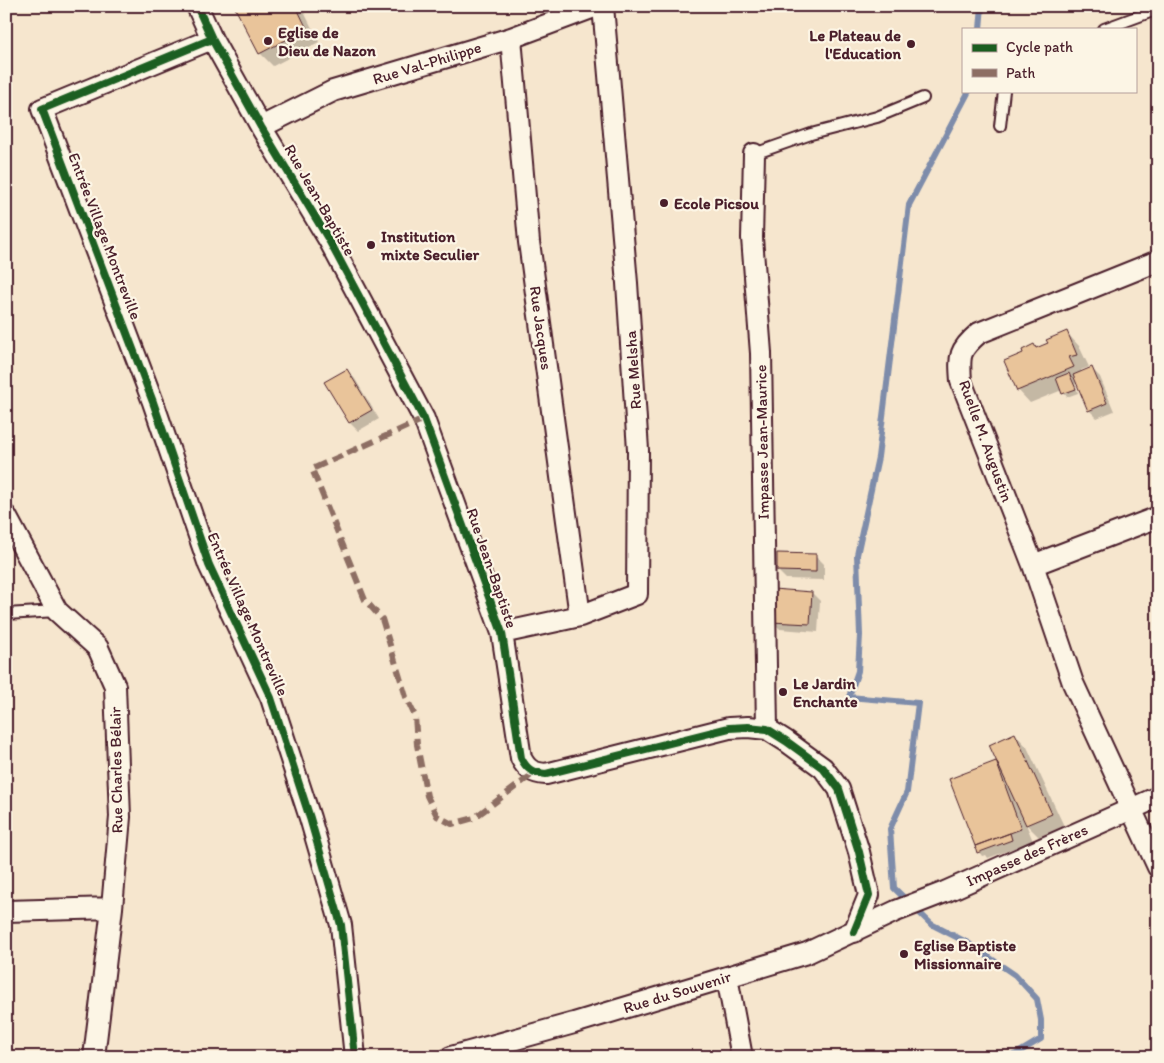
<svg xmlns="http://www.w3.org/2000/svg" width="1164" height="1063" font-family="Itim,sans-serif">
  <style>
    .shadow { fill: #0003 }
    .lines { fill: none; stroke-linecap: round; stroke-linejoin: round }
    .stream { stroke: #7e8caa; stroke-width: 6 }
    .building { fill: #e9c49a; stroke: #4a1f2b }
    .service-casing { stroke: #4a1f2b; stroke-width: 14 }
    .minor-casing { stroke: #4a1f2b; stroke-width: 24 }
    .service { stroke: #fcf5e5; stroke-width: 10 }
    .minor { stroke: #fcf5e5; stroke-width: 20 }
    .quiet { stroke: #8d6e63; stroke-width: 6; stroke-dasharray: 12 6; stroke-linecap: butt }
    .cycleway-casing { stroke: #fcf5e5; stroke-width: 11 }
    .cycleway { stroke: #1b5e20; stroke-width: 8 }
    .poi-dot { fill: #4a1f2b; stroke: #fcf5e5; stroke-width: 2 }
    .labels { text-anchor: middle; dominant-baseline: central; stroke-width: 4.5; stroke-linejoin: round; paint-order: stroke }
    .poi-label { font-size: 16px; font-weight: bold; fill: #4a1f2b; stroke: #fcf5e5; text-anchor: start }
    .street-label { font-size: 16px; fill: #4a1f2b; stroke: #fcf5e5 }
  </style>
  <rect width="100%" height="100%" fill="#f6e6ce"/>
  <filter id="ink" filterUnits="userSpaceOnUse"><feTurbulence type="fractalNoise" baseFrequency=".02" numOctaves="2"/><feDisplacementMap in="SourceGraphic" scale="10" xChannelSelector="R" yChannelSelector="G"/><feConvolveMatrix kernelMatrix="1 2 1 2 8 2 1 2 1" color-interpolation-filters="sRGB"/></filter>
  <g filter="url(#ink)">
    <path class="shadow" d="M236,6H301L319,42L273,66L260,53Z
      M1067,333L1079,346L1089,367L1081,370L1082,373L1092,369L1100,377L1114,411L1097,418L1089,410L1078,383L1075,384L1078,393L1067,397L1062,390L1030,403L1018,390L1024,354L1034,346L1037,349Z
      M347,370L355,379L379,419L358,431L350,423Z
      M816,556L824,564V580L786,579L778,571Z
      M812,593L820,601L818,632L780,629L772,621Z
      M1015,734L1027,747L1064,826L1039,837L1026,824L1033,841L988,858L986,855L982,856L979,852L951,779L998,761Z"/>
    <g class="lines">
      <path class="stream" d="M980,29L982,6
        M969,91L909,205L878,457L857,555L860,635L858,671L849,697L918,703L907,792L890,829L894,888L931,924L968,943L1015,975L1037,999L1041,1020V1039L1016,1054L1008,1057"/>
    </g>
    <path class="building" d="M234,6H296L307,29L259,54Z
      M1067,331L1077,355L1069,357L1074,367L1017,391L1004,361L1023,353L1022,350L1034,344L1036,348L1048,343L1046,340Z
      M1092,367L1107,403L1088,411L1073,375Z
      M347,369L372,410L349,423L324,382Z
      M1069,373L1076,389L1062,394L1056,378Z
      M777,553L816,554V572L777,571Z
      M773,589L812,592L810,624L771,622Z
      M1015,733L1052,814L1026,825L989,745Z
      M996,761L1021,829L975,846L949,779Z
      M1010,833L1012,840L977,853L975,846Z"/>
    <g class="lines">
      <defs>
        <path id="service" d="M1104,29L1158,9
          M1000,126L1004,91
          M754,154L811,134L877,117L923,98
          M6,614L57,611"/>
        <path id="minor" d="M197,6L212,39L261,127L329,240L424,419L502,633L521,758C527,770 533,773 546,774L729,728L748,727L767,729L786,741L823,768L839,789L859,852L869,895L854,932
          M511,38L529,242L580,616
          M212,39L42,109L153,402L209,565L271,698L310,818L341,925L355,1057
          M261,127L333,91L511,38L597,6
          M754,154L752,238L761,353L767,729
          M1158,261L979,333C959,350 959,355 961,381L1033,565L1073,683L1158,867
          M6,516L57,611L98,648L115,686L120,817L112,908L94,1057
          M1033,565L1158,517
          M502,633L580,616L637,594L638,450L627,283L603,6
          M6,911L112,908
          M727,977L742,1057
          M451,1057L574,1023L807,953L896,911L945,892L1158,797"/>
      </defs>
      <use href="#service" class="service-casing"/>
      <use href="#minor" class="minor-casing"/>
      <use href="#service" class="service"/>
      <use href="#minor" class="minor"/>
      <path class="quiet" d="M424,419L312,469L365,600L382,619L406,697L415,716L417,745L427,796L437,816L452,824L474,818L534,773"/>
      <defs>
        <path id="cycleway" d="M197,6L212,39L261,127L329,240L424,419L502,633L521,758C527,770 533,773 546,774L729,728L748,727L767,729L786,741L823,768L839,789L859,852L869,895L854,932
          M212,39L42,109L153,402L209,565L271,698L310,818L341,925L355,1057"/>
      </defs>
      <use href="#cycleway" class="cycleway-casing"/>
      <use href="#cycleway" class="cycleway"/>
    </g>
  </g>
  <g class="poi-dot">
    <circle cx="268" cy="41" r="5"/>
    <circle cx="911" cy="44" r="5"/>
    <circle cx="664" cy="203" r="5"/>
    <circle cx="371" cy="245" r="5"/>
    <circle cx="783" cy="692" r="5"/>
    <circle cx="904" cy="954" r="5"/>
  </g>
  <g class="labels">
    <g class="poi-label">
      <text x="278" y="32">Eglise de<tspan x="278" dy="18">Dieu de Nazon</tspan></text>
      <text x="901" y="35" text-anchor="end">Le Plateau de<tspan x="901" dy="18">l'Education</tspan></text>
      <text x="674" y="203">Ecole Picsou</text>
      <text x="381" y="236">Institution<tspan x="381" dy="18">mixte Seculier</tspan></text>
      <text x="793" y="683">Le Jardin<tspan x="793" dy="18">Enchante</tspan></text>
      <text x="914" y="945">Eglise Baptiste<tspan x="914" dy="18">Missionnaire</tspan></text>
    </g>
    <g class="street-label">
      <text transform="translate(427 63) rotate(-17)">Rue Val-Philippe</text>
      <text transform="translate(320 200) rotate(60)">Rue Jean-Baptiste</text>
      <text transform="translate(105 236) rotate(69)">Entrée Village Montreville</text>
      <text transform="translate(541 328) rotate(82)">Rue Jacques</text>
      <text transform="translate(633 370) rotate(-94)">Rue Melsha</text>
      <text transform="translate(986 441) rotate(70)">Ruelle M. Augustin</text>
      <text transform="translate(762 442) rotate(-91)">Impasse Jean-Maurice</text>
      <text transform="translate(492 568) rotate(71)">Rue Jean-Baptiste</text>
      <text transform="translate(248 614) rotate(66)">Entrée Village Montreville</text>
      <text transform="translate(116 770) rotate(-91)">Rue Charles Bélair</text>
      <text transform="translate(1027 855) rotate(-24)">Impasse des Frères</text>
      <text transform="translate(677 992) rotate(-17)">Rue du Souvenir</text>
    </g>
  </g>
  <rect width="1164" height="1063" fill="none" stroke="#fcf5e5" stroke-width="25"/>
  <rect x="12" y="12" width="1139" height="1038" fill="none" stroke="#4a1f2b" stroke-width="2" filter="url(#ink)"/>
  <rect x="962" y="28" width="175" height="65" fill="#fcf5e5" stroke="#b59f9b"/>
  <rect x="972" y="44" width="25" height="8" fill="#1b5e20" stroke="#b59f9b"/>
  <text x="1006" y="52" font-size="15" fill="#4a1f2b">Cycle path</text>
  <rect x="972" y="69" width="25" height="8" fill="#8d6e63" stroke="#b59f9b"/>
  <text x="1006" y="78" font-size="15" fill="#4a1f2b">Path</text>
</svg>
